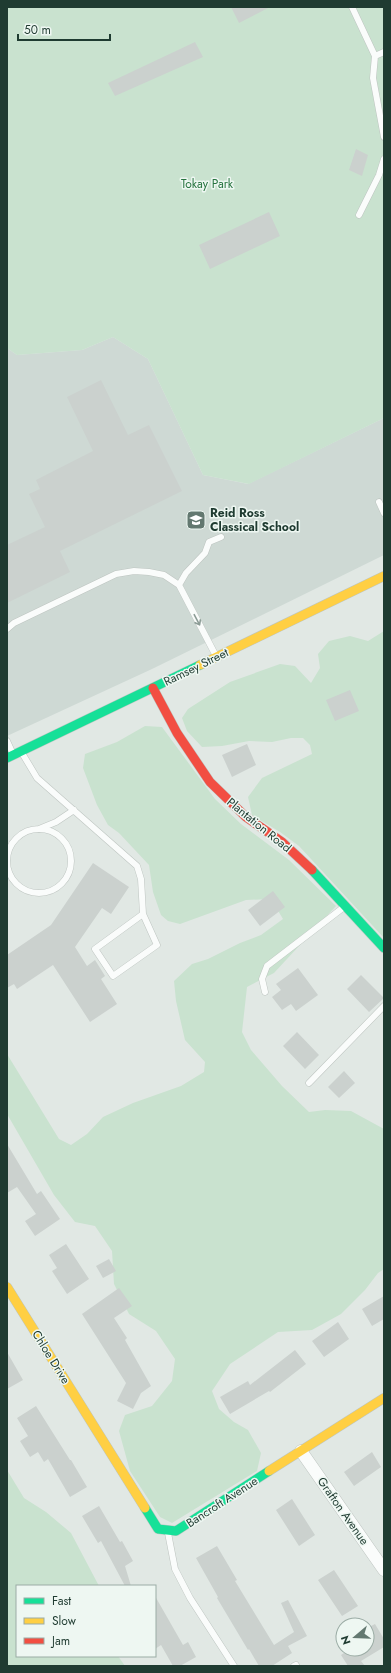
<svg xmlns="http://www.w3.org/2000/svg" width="391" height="1673" font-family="Jost,sans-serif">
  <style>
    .built { fill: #ced9d4 }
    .green { fill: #c9e2cf }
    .building { fill: #cbd1ce }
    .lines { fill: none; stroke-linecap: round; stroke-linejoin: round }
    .lane-casing { stroke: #bec5c1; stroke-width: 7 }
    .street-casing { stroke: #bec5c1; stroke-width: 13 }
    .fast-casing { stroke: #bdc6c2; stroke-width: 10 }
    .slow-casing { stroke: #bdc6c2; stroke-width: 10 }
    .jam-casing { stroke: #bdc6c2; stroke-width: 10 }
    .lane { stroke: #fafcfb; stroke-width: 6 }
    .street { stroke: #fafcfb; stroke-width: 12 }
    .fast { stroke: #16e098; stroke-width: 9 }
    .slow { stroke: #ffcf43; stroke-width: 9 }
    .jam { stroke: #f24e42; stroke-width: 9 }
    .oneway { stroke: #8c9c96 }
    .labels { text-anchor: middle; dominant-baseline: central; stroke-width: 3; stroke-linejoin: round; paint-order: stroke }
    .park-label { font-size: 12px; fill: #277440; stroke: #eef7f2 }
    .poi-label { font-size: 12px; font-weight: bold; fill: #1f3b31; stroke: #eef7f2; text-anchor: start }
    .street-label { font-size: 12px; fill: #1f3b31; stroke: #eef7f2 }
  </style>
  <rect width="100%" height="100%" fill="#e1e8e4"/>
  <path class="built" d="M113,337L148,359L203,475L248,484L384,418V555L152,669L7,736V348L17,355L82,350Z"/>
  <path class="green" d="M7,7H384V418L249,484L203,475L148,359L113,337L82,350L17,355L7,348Z
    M384,631V938L299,846L280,832L252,815L248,797L262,778L312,754L310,745L303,738H291L272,742L249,741L222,746L202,747L187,731L182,718L188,709L230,682L280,664L295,666L311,683L320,668L318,654L329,641L350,636L368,641Z
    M145,726L162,727L215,799L241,824L289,860L336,906L274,973L247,987L242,1032L251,1050L282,1086L309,1112L325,1110L351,1111L384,1129V1269L378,1273L365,1290L341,1314L312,1330L278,1332L230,1364L212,1391L219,1409L234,1422L248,1430L261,1453L257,1471L172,1523L160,1517L130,1471L119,1431L125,1415L152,1406L172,1381L175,1359L156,1331L129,1314L114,1284L112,1251L95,1226L75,1222L54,1195L7,1114V1054L59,1139L71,1145L87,1134L103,1117L133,1103L181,1086L204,1072L205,1062L185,1040L176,1001L174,981L192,964L208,959L240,943L261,935L283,919L271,899L246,900L180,924L168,921L161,915L153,892L149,865L119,833L108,825L97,805L83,768L85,754L117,742Z
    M7,1470L24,1498L46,1512L71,1533L99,1586H17V1656H118L125,1666H7Z"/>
  <path class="building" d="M231,7H270L239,23Z
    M195,42L203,57L115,96L108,83Z
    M356,149L368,155L362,176L349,170Z
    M269,212L280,236L210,269L199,245Z
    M101,380L128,435L149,425L182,491L60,551L70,572L7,603V545L45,527L29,494L40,489L36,480L93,451L67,397Z
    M350,690L359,711L335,721L326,700Z
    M247,744L256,765L232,777L222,755Z
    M93,863L129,887L111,914L102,908L75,947L87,966L95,960L105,976L101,979L117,1004L90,1022L53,965L17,989L14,984L7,988V955L51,925Z
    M273,891L285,907L260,926L248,910Z
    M298,968L318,995L296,1011L291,1004L282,1010L272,997L281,990L276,984Z
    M361,975L384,998L369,1012L347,989Z
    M297,1032L319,1055L305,1069L283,1046Z
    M344,1071L355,1083L339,1098L328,1087Z
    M7,1144L37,1194L41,1191L60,1219L35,1236L25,1221L36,1214L17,1187L7,1193Z
    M66,1244L89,1279L67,1294L52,1271L57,1268L49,1255Z
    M109,1259L116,1271L103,1278L96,1266Z
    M119,1288L132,1306L114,1318L127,1338L125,1340L151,1386L141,1393L133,1409L117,1401L126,1383L82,1314Z
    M384,1296V1319L372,1326L362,1309Z
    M338,1322L349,1339L324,1357L312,1341Z
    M295,1350L306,1364L270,1392L269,1391L230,1414L220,1397L248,1381L250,1385Z
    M7,1352L23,1380L7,1389Z
    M36,1406L70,1460H71L87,1487L70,1497L48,1459L44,1462L38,1452L30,1457L20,1441L28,1436L17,1418Z
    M372,1452L381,1467L354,1486L344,1472Z
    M292,1499L315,1535L299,1546L276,1510Z
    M99,1506L120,1542L122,1541L133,1561L125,1566L131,1586H125L101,1541L98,1543L82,1516Z
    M217,1546L237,1580L235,1581L274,1645L294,1632L281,1603L288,1600L307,1636L288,1646L292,1653L272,1666H259L249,1649L248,1650L217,1598L218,1597L196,1558Z
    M334,1570L358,1606L342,1616L318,1580Z
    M155,1596L183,1645L188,1642L196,1657L180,1666H173L161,1645L155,1649Z
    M375,1624L384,1639V1647L361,1661L365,1666H348L341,1655L350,1649H367V1628Z"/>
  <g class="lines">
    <defs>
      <path id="lane" d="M352,7L375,56L384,52
        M375,56L373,78L384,137
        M359,215L379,175L384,159
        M379,502L384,513
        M179,585L186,573L205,553L209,542L221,537
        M7,629L14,623L116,574L134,571L149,572L164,575L179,585L216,656
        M7,741L12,752
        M22,753L37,778L137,866L141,879L143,914L157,945L113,976L95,949L143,914
        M39,829L56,822L74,810
        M7 861a32 32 0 1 1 64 0a32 32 0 1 1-64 0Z
        M265,992L262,979L267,966L344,907
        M309,1083L384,1006
        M168,1533L175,1569L190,1598L234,1666
        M294,1666L296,1665"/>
      <path id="street" d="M301,1451L384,1570"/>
      <path id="fast" d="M7,758L200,665
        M312,870L384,948
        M145,1508L158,1529L176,1531L269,1471"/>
      <path id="slow" d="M200,665L384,576
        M7,1287L145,1508
        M269,1471L384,1398"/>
      <path id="jam" d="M153,688L177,733L210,782L246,817L282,842L312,870"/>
    </defs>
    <use href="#lane" class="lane-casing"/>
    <use href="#street" class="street-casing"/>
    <use href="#fast" class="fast-casing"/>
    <use href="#slow" class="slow-casing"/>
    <use href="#jam" class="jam-casing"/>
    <use href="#lane" class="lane"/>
    <use href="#street" class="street"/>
    <use href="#fast" class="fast"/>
    <use href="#slow" class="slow"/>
    <use href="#jam" class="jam"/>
  </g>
  <defs><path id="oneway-shaft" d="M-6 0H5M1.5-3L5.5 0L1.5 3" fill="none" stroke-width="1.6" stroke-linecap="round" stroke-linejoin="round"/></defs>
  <use class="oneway" href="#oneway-shaft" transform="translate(197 620) rotate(62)"/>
  <defs>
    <symbol id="school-square" viewBox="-11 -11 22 22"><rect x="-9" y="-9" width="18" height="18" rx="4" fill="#637870" stroke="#eef7f2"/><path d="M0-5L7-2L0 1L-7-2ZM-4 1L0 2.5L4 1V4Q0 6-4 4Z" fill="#fff"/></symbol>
  </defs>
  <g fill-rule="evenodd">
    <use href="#school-square" x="185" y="509" width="22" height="22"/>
  </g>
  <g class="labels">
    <g class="park-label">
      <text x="207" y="184">Tokay Park</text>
    </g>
    <g class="poi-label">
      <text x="210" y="513">Reid Ross<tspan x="210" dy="14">Classical School</tspan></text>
    </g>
    <g class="street-label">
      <text transform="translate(196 667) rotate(-26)">Ramsey Street</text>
      <text transform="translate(259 825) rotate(39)">Plantation Road</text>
      <text transform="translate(51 1357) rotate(58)">Chloe Drive</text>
      <text transform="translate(222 1502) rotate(-33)">Bancroft Avenue</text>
      <text transform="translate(343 1511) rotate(55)">Grafton Avenue</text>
    </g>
  </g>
  <rect width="391" height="1673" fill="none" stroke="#1f3b31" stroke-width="16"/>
  <rect x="16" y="1585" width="140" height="72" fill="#eef7f2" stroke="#9baca5"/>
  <rect x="24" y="1598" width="20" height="6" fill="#16e098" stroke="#9baca5"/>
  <text x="52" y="1605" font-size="12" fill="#1f3b31">Fast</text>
  <rect x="24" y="1618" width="20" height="6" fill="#ffcf43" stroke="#9baca5"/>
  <text x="52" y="1625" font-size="12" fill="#1f3b31">Slow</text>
  <rect x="24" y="1638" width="20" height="6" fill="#f24e42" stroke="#9baca5"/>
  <text x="52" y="1645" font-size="12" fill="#1f3b31">Jam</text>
  <g transform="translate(355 1637) rotate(251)"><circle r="19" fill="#eef7f2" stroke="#9baca5"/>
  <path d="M0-3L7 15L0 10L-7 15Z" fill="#637870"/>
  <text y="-6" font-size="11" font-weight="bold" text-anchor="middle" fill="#1f3b31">N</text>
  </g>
  <path d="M18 34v6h92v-6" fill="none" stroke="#1f3b31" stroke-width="2"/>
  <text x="24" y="34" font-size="12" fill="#1f3b31" stroke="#eef7f2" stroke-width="3" paint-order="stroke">50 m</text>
</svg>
